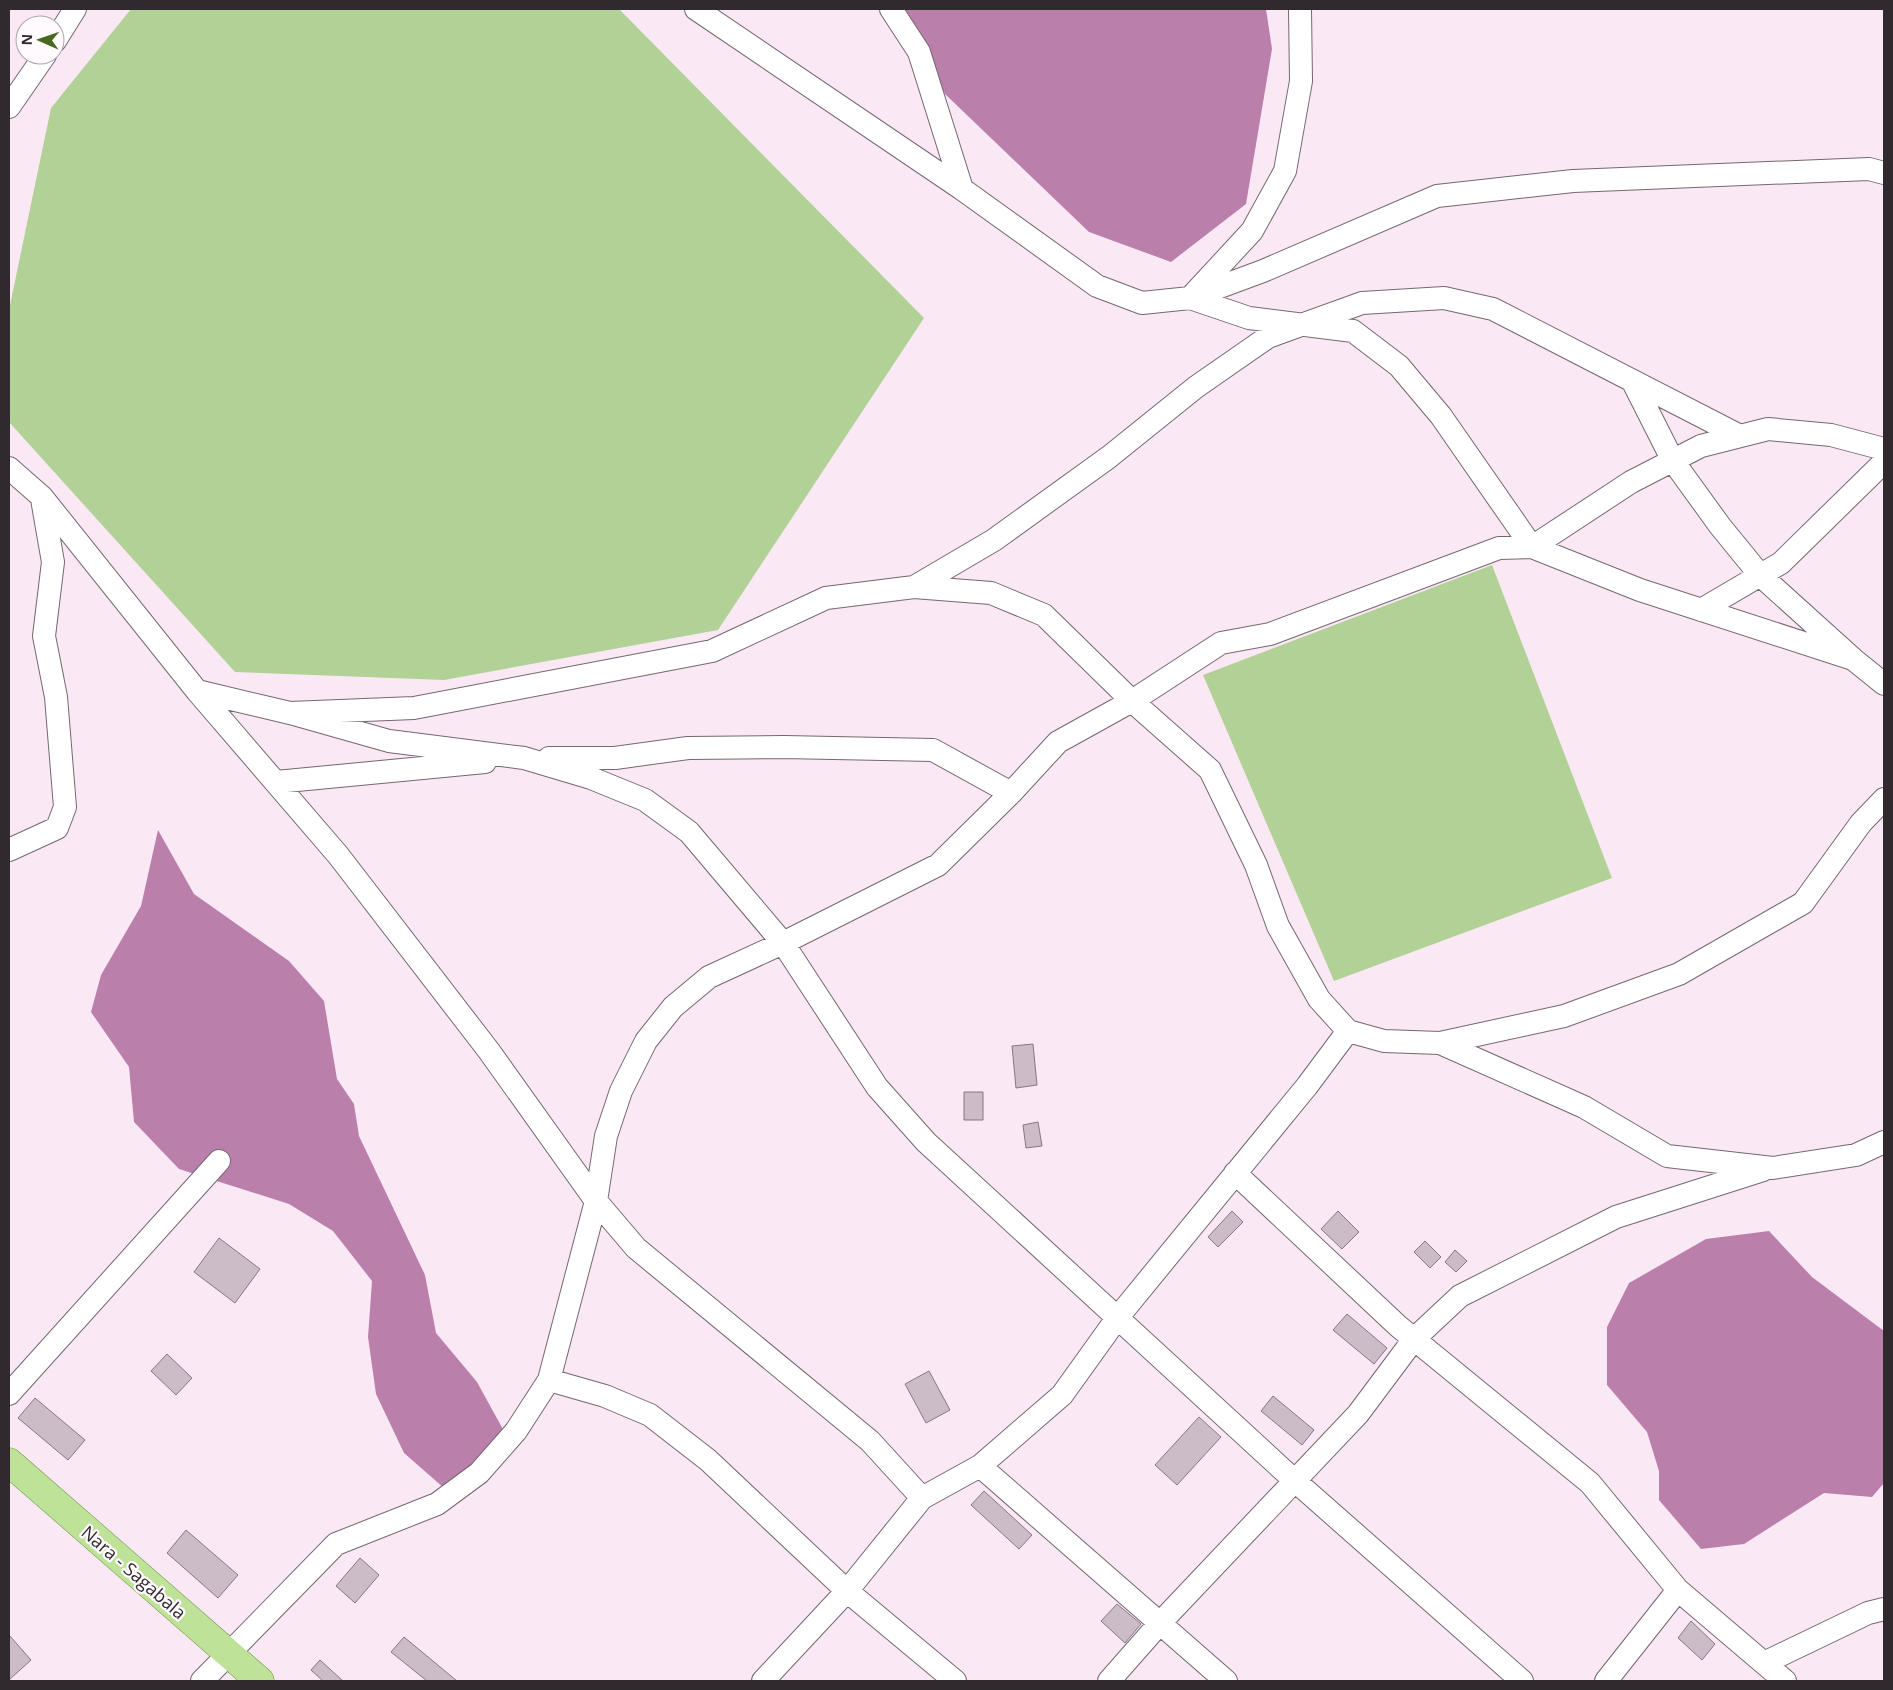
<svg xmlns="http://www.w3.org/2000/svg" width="1893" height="1690" font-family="'Open Sans',sans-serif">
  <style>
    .green { fill: #b2d196 }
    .water { fill: #bb7fac }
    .building { fill: #ccbcc8; stroke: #877782 }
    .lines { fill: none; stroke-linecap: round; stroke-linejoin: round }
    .minor-casing { stroke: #756771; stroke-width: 24 }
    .major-casing { stroke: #709545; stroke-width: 29 }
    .minor { stroke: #fff; stroke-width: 22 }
    .major { stroke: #bee297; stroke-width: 28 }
    .labels { text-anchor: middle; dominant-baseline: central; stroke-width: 4.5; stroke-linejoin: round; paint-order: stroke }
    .street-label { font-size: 18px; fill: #30292e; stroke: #fefafd }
  </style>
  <rect width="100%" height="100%" fill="#fae9f5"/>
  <path class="green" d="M131,9H619L924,318L718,630L444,680L235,672L9,422V310L51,108Z
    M1492,565L1612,878L1334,981L1203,675Z"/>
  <path class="water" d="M898,9H1266L1272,49L1246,204L1171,262L1089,232L945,94Z
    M158,830L194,894L289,961L324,1001L337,1079L354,1104L359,1136L425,1275L436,1333L477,1382L505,1433L469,1472L444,1488L404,1453L376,1394L368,1337L372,1281L333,1231L289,1204L179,1169L134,1122L129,1067L91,1012L101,975L141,906Z
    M1769,1231L1812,1277L1884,1331V1483L1872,1497L1824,1493L1744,1544L1701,1549L1659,1500V1471L1647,1432L1607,1385V1327L1629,1283L1706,1239Z"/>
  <path class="building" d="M1033,1044L1037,1085L1016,1088L1012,1046Z
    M964,1092H983V1120H964Z
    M1038,1122L1042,1146L1026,1148L1023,1125Z
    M1232,1211L1243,1222L1218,1247L1208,1237Z
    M1338,1211L1359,1232L1342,1249L1321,1229Z
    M219,1238L260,1269L235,1303L194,1272Z
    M1425,1241L1441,1257L1430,1268L1414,1252Z
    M1455,1250L1467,1261L1456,1272L1445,1262Z
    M1347,1314L1387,1348L1374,1364L1333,1330Z
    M167,1354L192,1378L176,1395L151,1371Z
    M929,1371L950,1410L926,1423L905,1384Z
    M1273,1396L1314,1430L1302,1445L1261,1411Z
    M35,1398L85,1440L68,1460L18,1418Z
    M1199,1417L1221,1437L1177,1485L1155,1465Z
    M984,1491L1032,1535L1019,1549L971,1505Z
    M186,1530L238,1575L218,1598L167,1553Z
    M360,1558L379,1575L355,1603L336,1586Z
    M1117,1604L1141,1624L1125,1643L1101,1621Z
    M1691,1621L1715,1644L1702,1660L1678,1638Z
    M9,1635L31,1660L9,1680Z
    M404,1637L457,1681H427L391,1652Z
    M320,1660L343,1681H323L311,1670Z"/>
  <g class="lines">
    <defs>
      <path id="minor" d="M696,9L962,189L1097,286L1142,303L1190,298L1263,271L1437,196L1573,181L1869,169L1884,173
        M891,9L919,52L962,189
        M1300,9L1301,81L1285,171L1252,231L1190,298L1249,318L1353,331L1399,366L1441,416L1532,547L1631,482L1701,446L1768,429L1831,435L1884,449
        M55,41L75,9
        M9,107L45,55
        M1633,382L1673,461L1720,526L1760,575L1853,659L1884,684
        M9,468L42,497L197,691L338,855L489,1051L596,1201L636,1248L870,1441L922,1498
        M914,587L994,540L1109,457L1196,387L1268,337L1362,303L1444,298L1493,309L1740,436
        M1701,610L1781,563L1884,462
        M197,691L290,713L389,741L524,758L591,778L645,800L689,832L783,943L877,1087L926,1142L1294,1480L1522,1681
        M290,713L414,708L712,651L826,598L914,587L991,593L1044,615L1132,701L1210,770L1256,865L1278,926L1319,999L1348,1031L1384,1041L1440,1043L1584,1107L1667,1156L1773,1168L1856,1155L1884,1142
        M549,758H615L688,748L784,747L933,750L1011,793
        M276,782L485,762
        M9,850L57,828L65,807L56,697L44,636L53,562L42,499
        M1440,1043L1564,1016L1679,974L1803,903L1861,823L1884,799
        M1235,1173L1398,1326L1590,1483L1678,1590L1785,1681
        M549,1380L605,1396L650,1415L708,1460L847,1591L955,1681
        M9,1394L219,1161
        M980,1466L1226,1681
        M1764,1663L1868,1613L1884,1609
        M202,1681L336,1544L437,1504L479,1473L516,1431L549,1380L596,1201L606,1136L621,1091L646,1041L673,1007L709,977L783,943L938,865L1011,793L1058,742L1132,701L1221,643L1270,634L1499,548L1532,547L1640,590L1853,659
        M763,1681L847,1591L922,1498L980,1466L1062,1395L1118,1317L1307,1086L1348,1031
        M1109,1681L1160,1623L1358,1414L1414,1339L1460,1296L1616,1217L1763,1170
        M1606,1681L1678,1590"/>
      <path id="major" d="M9,1462L260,1681"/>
    </defs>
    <use href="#minor" class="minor-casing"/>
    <use href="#major" class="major-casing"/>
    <use href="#minor" class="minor"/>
    <use href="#major" class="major"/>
  </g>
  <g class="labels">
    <g class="street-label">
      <text transform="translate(134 1572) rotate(41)">Nara - Sagabala</text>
    </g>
  </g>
  <rect width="1893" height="1690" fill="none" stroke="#30292e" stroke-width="20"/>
  <g transform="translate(40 40) rotate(272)"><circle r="24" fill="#fefafd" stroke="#aca6aa"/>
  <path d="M0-4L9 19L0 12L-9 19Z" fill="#476920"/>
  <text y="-8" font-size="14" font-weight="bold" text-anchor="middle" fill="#30292e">N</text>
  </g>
</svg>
